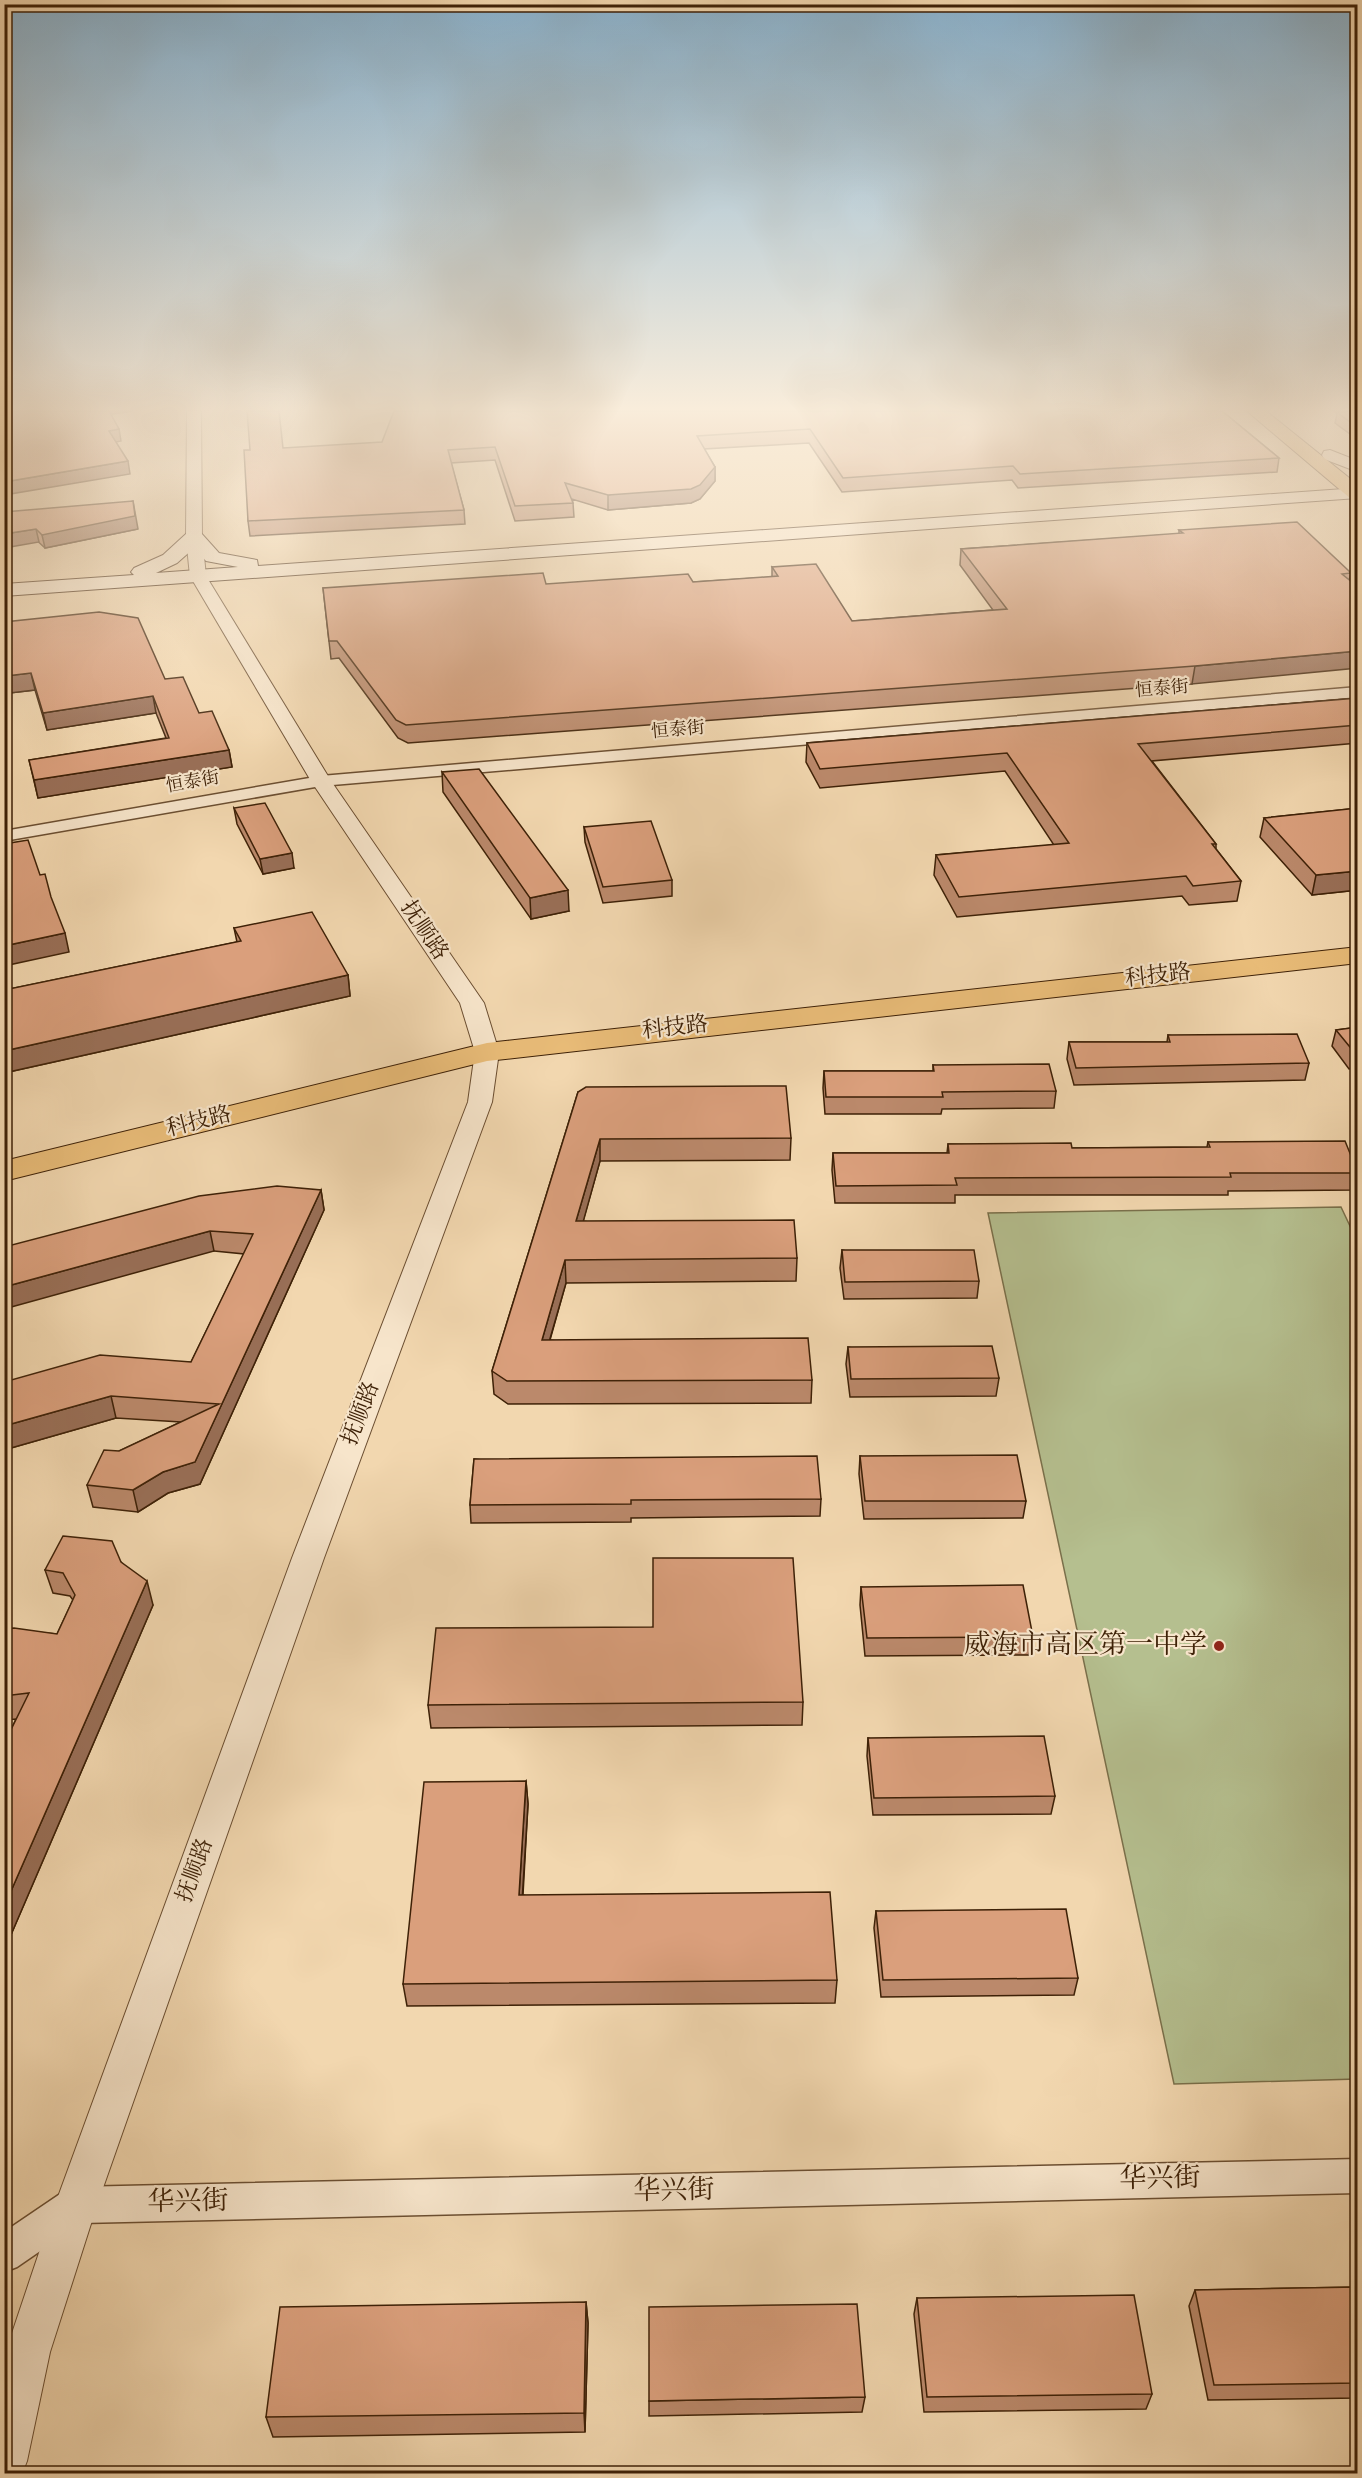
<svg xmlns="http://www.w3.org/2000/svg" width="1362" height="2478" font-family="'Sorts Mill Goudy','Noto Serif SC',serif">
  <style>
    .green { fill: #b5bf8f; stroke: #7a704b; stroke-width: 1.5 }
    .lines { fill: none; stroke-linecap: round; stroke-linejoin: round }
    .minor-casing { stroke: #6b4e31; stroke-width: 3 }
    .tertiary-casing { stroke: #6b4e31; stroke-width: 2 }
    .secondary-casing { stroke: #3e2107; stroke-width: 2 }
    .primary-casing { stroke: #3e2107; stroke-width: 2 }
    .minor { fill: #f7e5cb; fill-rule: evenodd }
    .tertiary { fill: #f7e5cb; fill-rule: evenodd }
    .secondary { fill: #f7e5cb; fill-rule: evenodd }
    .primary { fill: #e9bc78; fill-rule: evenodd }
    .wall { fill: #bb896b; stroke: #3e2107; stroke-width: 1.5 }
    .shaded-wall { fill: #996f57; stroke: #3e2107; stroke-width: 1.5 }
    .building { fill: #da9f7c; stroke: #3e2107; stroke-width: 1.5 }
    .poi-dot { fill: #8f2418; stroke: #f7e5cb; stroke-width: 2 }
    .labels { text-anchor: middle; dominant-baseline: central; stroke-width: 4.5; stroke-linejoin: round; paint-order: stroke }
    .far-street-label { font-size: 18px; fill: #3e2107; stroke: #f7e5cb }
    .street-label { font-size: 22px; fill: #3e2107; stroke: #f7e5cb }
    .near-poi-label { font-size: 27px; fill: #3e2107; stroke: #f7e5cb; text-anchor: end }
    .near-street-label { font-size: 27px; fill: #3e2107; stroke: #f7e5cb }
  </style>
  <rect width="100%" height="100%" fill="#f2d7af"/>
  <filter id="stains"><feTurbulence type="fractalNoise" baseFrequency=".00333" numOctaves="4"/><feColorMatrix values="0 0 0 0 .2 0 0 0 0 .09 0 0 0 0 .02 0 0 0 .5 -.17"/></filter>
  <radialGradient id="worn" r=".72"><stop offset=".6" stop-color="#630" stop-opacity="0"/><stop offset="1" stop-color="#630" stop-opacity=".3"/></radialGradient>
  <path class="green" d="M1341,1207L1358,1243L1357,2079L1174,2084L988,1213Z"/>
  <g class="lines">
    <defs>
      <path id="minor" d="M1358,687V697L321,786L4,841V831L321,776Z
        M1358,2159V2193L81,2223L17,2267L4,2272V2232L63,2192L76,2187Z"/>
      <path id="tertiary" d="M187,411H201L202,537L206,576L331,781L484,1003L499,1052L492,1102L324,1558L97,2205L50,2352L27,2461L22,2474H4V2357L55,2205L292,1558L468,1102L475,1052L460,1003L311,781L190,576L186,537Z"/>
      <path id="secondary" d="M1330,450L1358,461V472L1324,459L1322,455L1324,451Z
        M1358,488V498L4,596V584L134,575L131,572L134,568L163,555L187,533L194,531L201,533L219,553L257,560L258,566ZM194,548L206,561L238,567L156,573L177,563Z"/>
      <path id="primary" d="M1247,411H1266L1358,485V500L1351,499Z
        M1358,947V963L487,1061L4,1181V1161L487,1043Z"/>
    </defs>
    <use href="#minor" class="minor-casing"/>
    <use href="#tertiary" class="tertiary-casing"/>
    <use href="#secondary" class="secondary-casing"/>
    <use href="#primary" class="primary-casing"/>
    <use href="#minor" class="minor"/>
    <use href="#tertiary" class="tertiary"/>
    <use href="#secondary" class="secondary"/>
    <use href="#primary" class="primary"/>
  </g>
  <path class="wall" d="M1222,411L1279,458L1277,472L1018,488L1012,480L842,492L809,443L704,449L715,467V481L700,499L691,503L608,510L572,499L573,503L574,517L515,521L495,460L451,463L464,510L465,524L250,536L248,521L250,450Z
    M1334,411H1358V440L1335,423L1337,414Z
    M6,512L138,529L45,548Z
    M1179,530L1351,573L1349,580L1192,684L408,743L398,738L339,658L331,659L323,588L693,582L772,577V567L852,621L993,610L960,565L961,549L1179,534Z
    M6,676L165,679L199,713L229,750L232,767L38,798L29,760L166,738L156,713L47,730L35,690L10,693Z
    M1358,698V743L1152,761L1216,844V849L1241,881L1237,901L1189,905L1182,896L957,917L934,875L936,855L1054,845L1005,771L820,788L806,762L807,743Z
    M442,772L569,911L531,919L443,792Z
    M234,808L294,868L263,874L237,824Z
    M1358,808V890L1312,895L1260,837L1264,818Z
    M584,827L672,880V896L603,903L585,842Z
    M234,928L348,975L350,996L4,1073V990L237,942Z
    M1358,1027V1068L1349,1069L1332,1046L1336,1030Z
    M1168,1035L1309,1063L1305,1080L1074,1085L1067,1059L1069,1042H1167Z
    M933,1065L1056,1091L1054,1108L942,1109L941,1114H825L823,1088L824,1071H933Z
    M578,1092L791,1138L790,1160L600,1161L583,1221L797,1258L796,1281L566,1283L550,1340L812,1380L811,1403L508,1404L494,1394L492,1371Z
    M1208,1142L1358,1171V1174L1353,1190L1228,1191V1195H955V1203H835L832,1170L833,1153H947L948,1144L1072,1148L1207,1147Z
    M321,1190L324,1210L200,1484L168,1493L138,1512L93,1507L87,1485L119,1451L181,1422L116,1418L4,1450V1382L191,1362L244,1254L214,1251L4,1247Z
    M842,1250L979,1281L977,1298L844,1299L840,1268Z
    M848,1347L999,1378L996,1396L850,1397L846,1364Z
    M860,1456L1026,1501L1023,1518L864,1519L859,1474Z
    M474,1459L821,1499L820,1516L631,1518V1522L471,1523L470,1505Z
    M121,1562L153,1605L4,1951V1744L16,1719L4,1720V1629L57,1634L73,1600L70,1596L53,1593L45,1570Z
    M861,1587L1033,1637L1029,1655L865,1656L860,1605Z
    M653,1627L803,1702L802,1725L431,1728L428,1705Z
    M868,1738L1055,1796L1051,1814L873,1815L867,1756Z
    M526,1781L528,1804L523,1895L837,1980L835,2003L407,2006L403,1984Z
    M876,1911L1078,1978L1074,1995L881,1997L874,1928Z
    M1358,2287V2398L1208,2400L1189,2306L1195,2290Z
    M917,2298L1152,2394L1146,2409L924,2412L914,2314Z
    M586,2302L588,2323L585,2432L273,2437L266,2417Z
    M865,2397L862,2412L649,2416V2401Z"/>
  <path class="shaded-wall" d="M106,411H132L107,415Z
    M119,429L121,441L111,443L109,431Z
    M128,461L130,474L4,495V482Z
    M715,467V481L700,499L691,503L608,510V495Z
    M133,501L138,529L45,548L42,535Z
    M36,529L39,542L4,548V534Z
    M1358,651V668L1192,684L1195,666Z
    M31,673L35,690L10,693L6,676Z
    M153,696L156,713L47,730L43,713Z
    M229,750L232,767L38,798L34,780Z
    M4,778L7,790L4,791Z
    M292,853L294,868L263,874L260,859Z
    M1358,871V890L1312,895L1316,875Z
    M568,890L569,911L531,919L530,898Z
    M65,933L69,952L4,966V946Z
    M348,975L350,996L4,1073V1051Z
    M600,1139V1161L577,1244L576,1221Z
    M321,1190L324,1210L200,1484L168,1493L138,1512L133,1490L163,1472L195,1462Z
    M210,1231L214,1251L4,1309V1287Z
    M565,1260L566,1283L543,1363L542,1340Z
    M111,1396L116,1418L4,1450V1426Z
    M147,1581L153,1605L4,1951V1907Z
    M526,1781L528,1804L521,1918L519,1895Z
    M586,2302L588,2323L585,2432L584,2413Z"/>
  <path class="building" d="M4,411H109L119,429L109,431L128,461L4,482Z
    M247,411H279L283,448L382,442L394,411H1222L1279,458L1020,474L1013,466L843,478L810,429L697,436L715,467L700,485L691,489L608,495L565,483L573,503L515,506L495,447L448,450L464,510L248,521L244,450H250Z
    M1349,411H1358V428L1338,413Z
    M133,501L135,516L42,535L36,529L4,534V512Z
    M1297,522L1351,573L1342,574L1358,587V651L1195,666L406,725L396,720L337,641H329L323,588L543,573L546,584L688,574L693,582L778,576L772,567L816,564L852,621L1007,609L961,549L1183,533L1179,530Z
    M99,612L138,618L165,679L183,677L199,713L212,711L229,750L34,780L29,760L169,738L153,696L43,713L31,673L6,676L4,648V622Z
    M1358,698V725L1138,744L1216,844H1212L1241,881L1193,886L1186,876L959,897L936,855L1069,843L1007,753L820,769L807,743Z
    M479,769L568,890L530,898L442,772Z
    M265,803L292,853L260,859L234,808Z
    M1358,808V871L1316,875L1264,818Z
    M651,821L672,880L603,887L584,827Z
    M28,840L40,875L45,874L51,897L65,933L4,946V844Z
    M312,912L348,975L4,1051V990L241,941L234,928Z
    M1358,1027V1052H1354L1336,1030Z
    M1297,1034L1309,1063L1076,1068L1069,1042H1170L1168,1035Z
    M1049,1064L1056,1091L942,1092L943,1097H826L824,1071H934L933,1065Z
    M786,1086L791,1138L600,1139L576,1221L794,1220L797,1258L565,1260L542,1340L808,1338L812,1380L507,1381L492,1371L578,1092L586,1087Z
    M1345,1141L1358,1173H1230L1231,1177L955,1178L957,1185L836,1186L833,1153H949L948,1144L1071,1143L1072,1148L1210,1147L1208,1142Z
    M277,1186L321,1190L195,1462L163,1472L133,1490L87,1485L104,1450L119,1451L219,1404L111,1396L4,1426V1382L100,1355L191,1362L253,1234L210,1231L4,1287V1247L199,1196Z
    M842,1250H974L979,1281L845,1282Z
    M992,1346L999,1378L851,1379L848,1347Z
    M1017,1455L1026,1501H865L860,1456Z
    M817,1456L821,1499L631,1500V1504L470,1505L474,1459Z
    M63,1536L112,1541L121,1562L147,1581L4,1907V1744L29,1693L4,1696V1629L14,1628L57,1634L75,1595L63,1573L45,1570Z
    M653,1558H793L803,1702L428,1705L436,1628L653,1627Z
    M1023,1585L1033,1637L867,1638L861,1587Z
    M1044,1736L1055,1796L874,1798L868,1738Z
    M526,1781L519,1895L830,1892L837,1980L403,1984L424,1782Z
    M1066,1909L1078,1978L883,1980L876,1911Z
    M1358,2287V2383L1214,2385L1195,2290Z
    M1134,2295L1152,2394L927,2397L917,2298Z
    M586,2302L584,2413L266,2417L280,2307Z
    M857,2304L865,2397L649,2401V2307Z"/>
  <linearGradient id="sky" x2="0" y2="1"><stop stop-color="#8ab5d3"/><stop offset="0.54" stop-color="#f9eddb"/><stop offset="1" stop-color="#f9eddb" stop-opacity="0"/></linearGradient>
  <rect width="1362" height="758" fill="url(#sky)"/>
  <circle class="poi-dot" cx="1219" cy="1646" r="6"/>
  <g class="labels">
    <g class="far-street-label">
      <text transform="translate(1162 690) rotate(-5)">恒泰街</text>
      <text transform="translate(678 731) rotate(-5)">恒泰街</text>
      <text transform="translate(193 783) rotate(-10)">恒泰街</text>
    </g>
    <g class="street-label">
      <text transform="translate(423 931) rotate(56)">抚顺路</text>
      <text transform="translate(1158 977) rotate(-6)">科技路</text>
      <text transform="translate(675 1029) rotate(-6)">科技路</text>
      <text transform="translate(199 1123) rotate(-14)">科技路</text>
      <text transform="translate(362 1414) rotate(-69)">抚顺路</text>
      <text transform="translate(196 1871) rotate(-70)">抚顺路</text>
    </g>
    <g class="near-poi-label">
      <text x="1207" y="1646">威海市高区第一中学</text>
    </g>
    <g class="near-street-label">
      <text transform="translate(1160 2180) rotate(-1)">华兴街</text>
      <text transform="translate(674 2192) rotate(-1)">华兴街</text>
      <text transform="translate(188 2203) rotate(-1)">华兴街</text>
    </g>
  </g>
  <rect width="1362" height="2478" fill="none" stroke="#f2d7af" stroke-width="24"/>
  <rect x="6" y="6" width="1350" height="2466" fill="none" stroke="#3e2107" stroke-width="3"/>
  <rect x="12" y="12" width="1338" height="2454" fill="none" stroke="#3e2107" stroke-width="1.5"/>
  <rect width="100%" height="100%" filter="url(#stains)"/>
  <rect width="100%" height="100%" fill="url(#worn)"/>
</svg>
